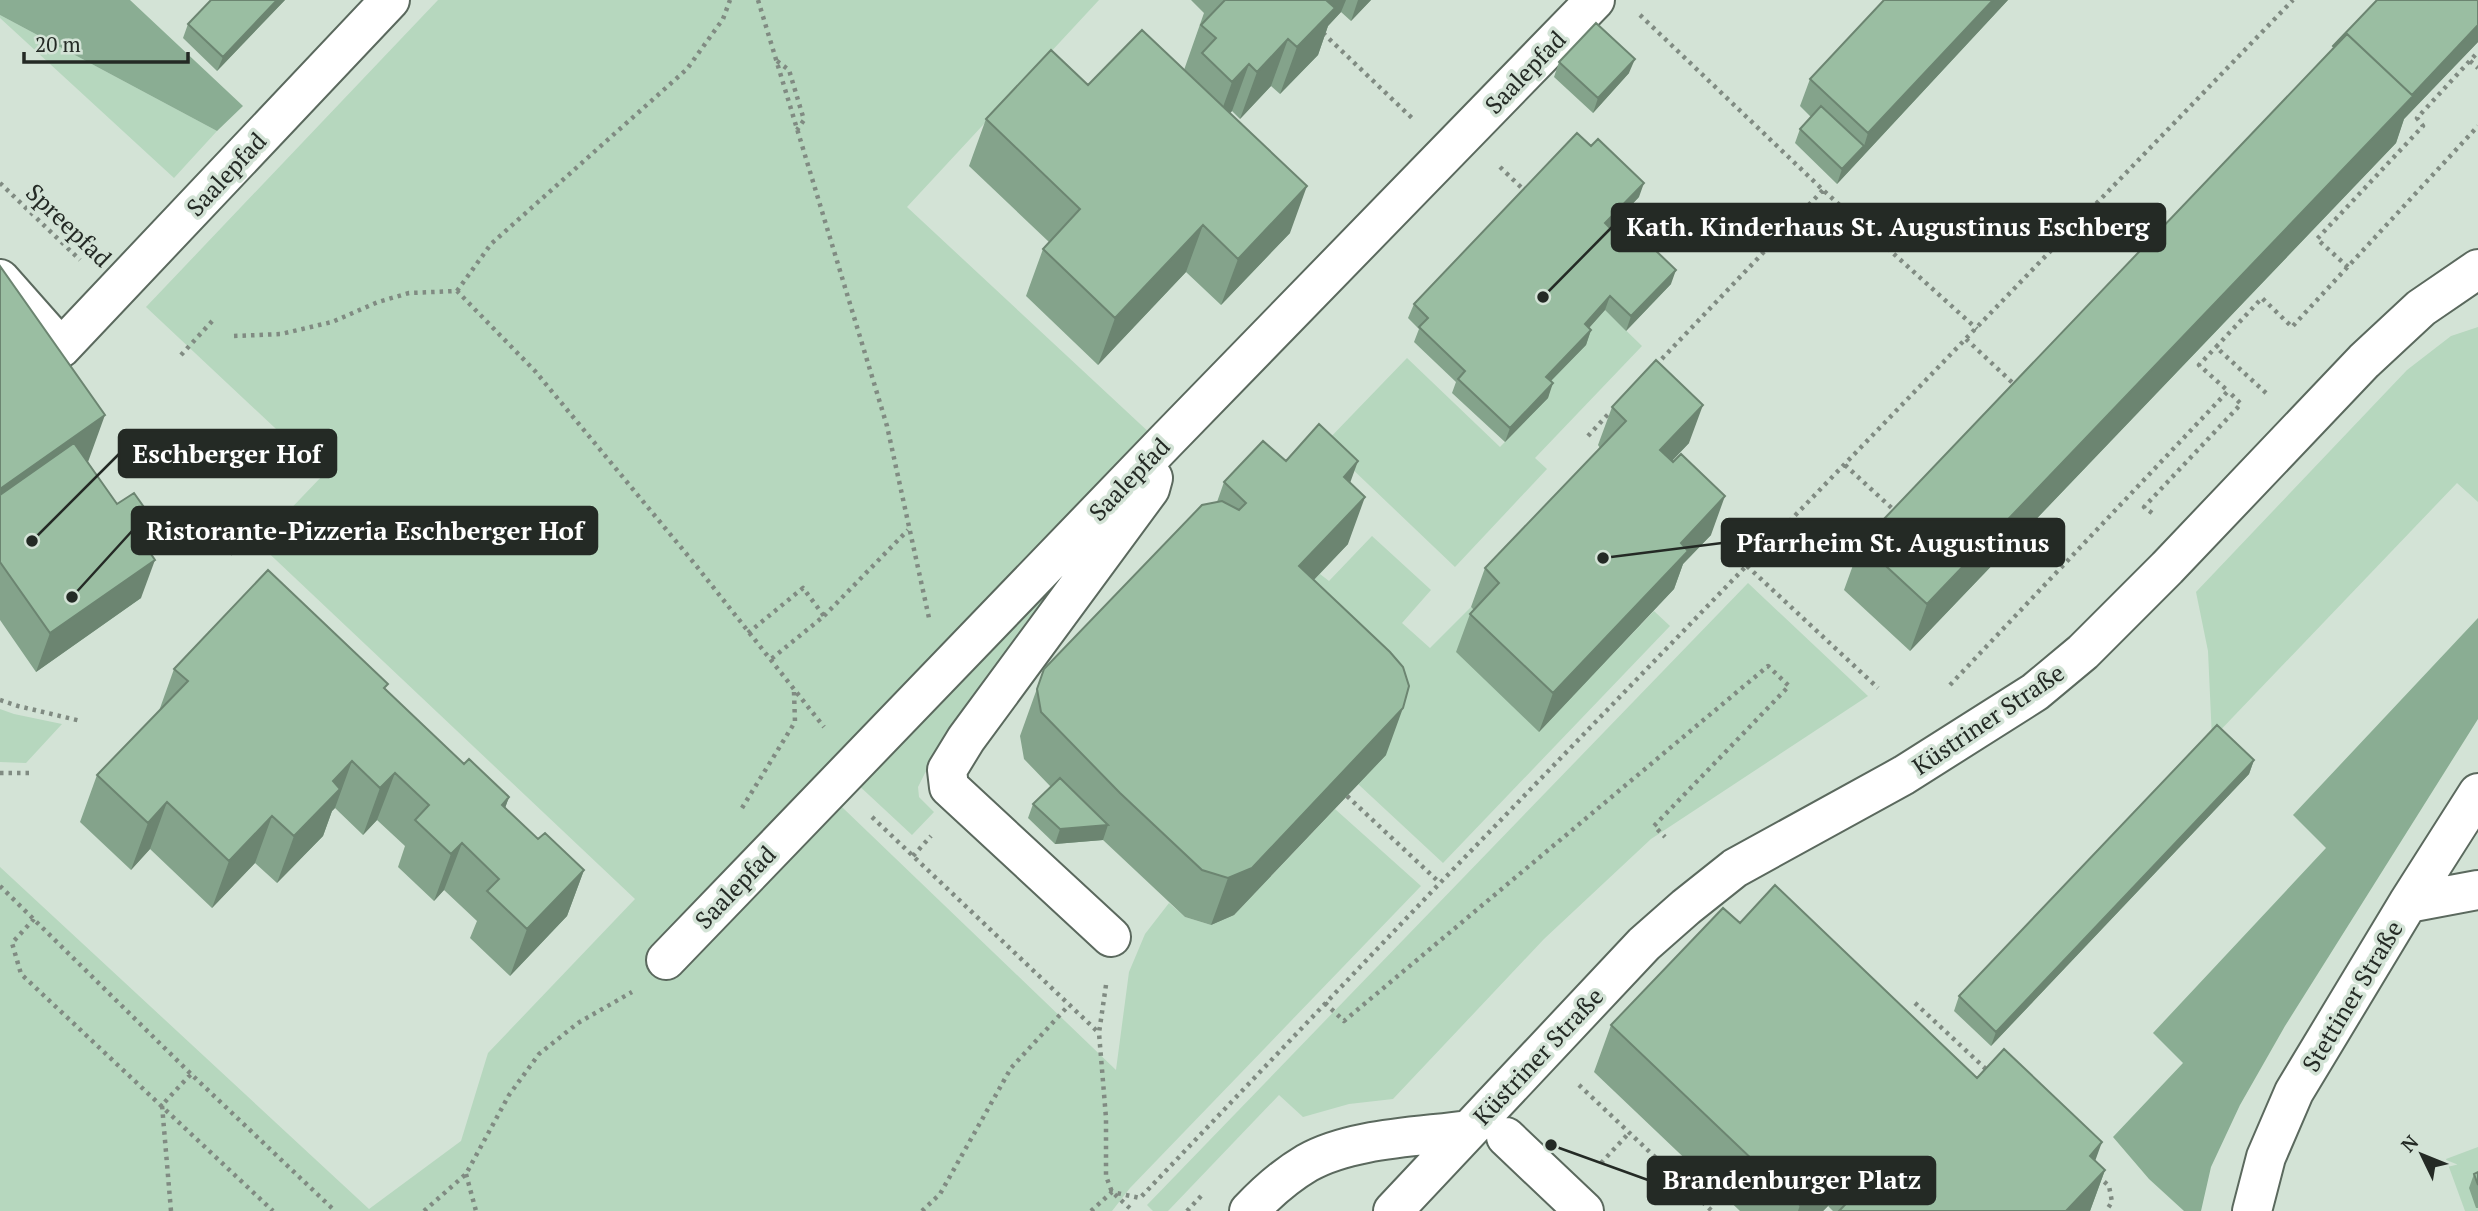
<svg xmlns="http://www.w3.org/2000/svg" width="2478" height="1211" font-family="'PT Serif',serif">
  <style>
    .green { fill: #b6d7be }
    .forest { fill: #8aad93 }
    .lines { fill: none; stroke-linecap: round; stroke-linejoin: round }
    .minor-casing { stroke: #5b695e; stroke-width: 42 }
    .path { stroke: #808b82; stroke-width: 4.5; stroke-dasharray: 3.5 5; stroke-linecap: butt }
    .minor { stroke: #fff; stroke-width: 38 }
    .wall { fill: #84a38b }
    .shaded-wall { fill: #6c8571 }
    .building { fill: #9abea2; stroke: #6c8571; stroke-width: 2 }
    .labels { text-anchor: middle; dominant-baseline: central; stroke-width: 7; stroke-linejoin: round; paint-order: stroke }
    .street-label { font-size: 24px; fill: #242a25; stroke: #d3e3d6 }
    .leader { fill: none; stroke: #242a25; stroke-width: 2.5 }
    .callout-dot { fill: #242a25; stroke: #d3e3d6; stroke-width: 2.5 }
    .callout { fill: #242a25; stroke: #242a25; stroke-width: 2.5 }
    .callout-label { font-size: 26px; text-anchor: middle; font-weight: bold; fill: #fff }
  </style>
  <rect width="100%" height="100%" fill="#d3e3d6"/>
  <path class="green" d="M438,0H1099L907,207L1153,436L819,785L1116,1070L1129,972L1145,934L1169,903L1185,917L1211,925L1234,915L1335,809L1421,886L1130,1188L1112,1211H0V867L369,1209L461,1141L488,1053L635,899L258,543L324,474L146,307Z
    M0,15L217,131L174,178L0,18Z
    M1605,310L1642,346L1535,458L1547,469L1455,567L1325,443L1407,358L1500,447L1547,398L1541,391L1580,338Z
    M2478,327V502L2457,483L2212,739L2208,651L2196,592L2407,370L2451,336Z
    M1122,505L925,773L918,787L919,797L934,812L912,835L855,782Z
    M1372,536L1431,590L1402,623L1430,648L1471,607L1485,621L1539,731L1654,611L1670,626L1443,863L1358,784L1292,602L1320,574L1329,581Z
    M1748,583L1868,696L1651,839L1544,939L1393,1099L1349,1104L1303,1117L1279,1095L1168,1211H1153L1147,1205Z
    M0,709L14,714L62,724L26,763L0,762Z
    M2478,1147V1211H2465L2446,1159Z"/>
  <path class="forest" d="M0,0H130L243,106L217,131L0,15Z
    M2478,618V719L2285,1026L2240,1105L2211,1167L2201,1211H2184L2149,1179L2113,1137L2183,1063L2153,1033L2326,848L2293,815Z"/>
  <g class="lines">
    <defs>
      <path id="minor" d="M0,279L61,348L390,0
        M2408,903L2478,890
        M1111,937L949,787L947,770L966,739L1150,489L1153,478
        M666,960L1166,441L1595,0
        M1506,1137L1584,1211
        M1249,1211C1266,1193 1285,1176 1307,1163C1351,1138 1419,1137 1469,1130
        M1393,1211L1644,944L1686,907L1735,868L1904,775L2035,692L2083,652L2167,568L2364,361L2421,308L2478,269
        M2252,1211L2266,1157L2294,1092L2408,903L2478,793"/>
    </defs>
    <use href="#minor" class="minor-casing"/>
    <path class="path" d="M758,0L887,426L929,618
      M1640,15L1823,190L1977,329
      M1323,33L1413,119
      M777,61L789,70L804,120L797,130
      M2470,61L2478,68
      M1500,167L1527,193
      M0,183L80,260
      M2348,267L2317,239L2423,126L2417,118L2478,52
      M457,291L491,244L687,69L723,19L730,0
      M234,336L281,334L332,322L378,302L409,293L457,291L535,371L694,563L824,727
      M1966,339L2017,387
      M181,355L215,318
      M1656,365L1823,190
      M2266,393L2216,347L2262,298L2292,327L2478,126
      M1588,436L1611,411
      M1845,465L1896,512
      M2152,513L2144,507L2241,404L2228,391
      M201,522L233,554
      M1747,566L1878,688
      M824,616L908,530
      M748,633L803,588L824,616L770,660
      M1950,685L2228,391L2199,365L2216,347
      M0,700L18,706L81,721
      M0,773H34
      M1347,796L1440,883
      M742,808L795,722L794,692
      M872,817L1099,1033
      M913,856L931,836
      M0,886L191,1074L335,1211
      M34,919L12,943L21,974L273,1211
      M1106,985L1099,1033L1106,1118V1176L1112,1192L1133,1211
      M1325,1003L1344,1021L1768,666L1789,686L1654,826L1665,837
      M1915,1003L1988,1071
      M1579,1085L1712,1211
      M1601,1163L1629,1133
      M466,1174L476,1211
      M2098,1176L2109,1186L2112,1202L2106,1211
      M171,1211L162,1105L191,1074
      M424,1211L466,1174L509,1095L539,1054L578,1023L632,992
      M922,1211L940,1194L1011,1068L1069,1005
      M1091,1211L1112,1192L1140,1198L1440,883L2293,0
      M1187,1211L1203,1194"/>
    <use href="#minor" class="minor"/>
  </g>
  <path class="wall" d="M211,0H285L217,71L183,38L188,24Z
    M1191,0H1371L1351,21L1341,12L1328,26L1318,55L1280,94L1271,86L1240,119L1232,111L1230,113L1290,233L1221,305L1186,272L1098,365L1026,296L1043,249L1049,242L969,166L986,119L1088,85L1184,70L1204,13Z
    M1884,0H2008L1837,184L1795,143L1800,129L1811,117L1800,106L1810,79Z
    M2478,0V42L2404,119L2396,143L1910,651L1844,590L1861,543L2332,50L2333,46Z
    M1559,62L1629,73L1593,113L1554,77Z
    M1639,197L1609,228L1671,284L1626,331L1605,310L1589,328L1591,330L1586,345L1551,381L1548,398L1505,442L1452,393L1456,382L1414,342L1419,329L1408,318L1414,304Z
    M0,266L88,462L117,504L153,520L144,544L141,598L36,672L0,620Z
    M1612,407L1689,443L1672,461L1711,535L1683,564L1674,589L1539,732L1456,652L1470,614L1474,610L1471,607L1485,568L1600,448L1598,445Z
    M1286,461L1350,483L1348,544L1314,580L1386,755L1234,915L1211,925L1185,917L1103,840L1055,844L1028,818L1033,804L1051,787L1024,759L1020,736L1044,669L1217,502L1224,482Z
    M174,669L386,690L464,764L509,797L505,808L538,839L584,870L567,916L510,976L470,938L477,921L444,890L434,901L398,867L405,846L377,820L363,835L335,808L332,811L323,836L277,883L255,863L212,908L150,849L131,870L80,822L97,775L159,711Z
    M2254,760L2249,774L1991,1046L1954,1011L1959,996Z
    M1740,923L1977,1078L2095,1161L2105,1170L2090,1211H1833L1828,1206L1823,1211H1740L1594,1072L1611,1025Z
    M2478,1172V1208H2476L2469,1188L2474,1174Z"/>
  <path class="shaded-wall" d="M277,0H285L217,71L223,57Z
    M1325,0H1346L1341,12L1328,26L1318,55L1280,94L1297,47Z
    M1358,0H1371L1351,21Z
    M1993,0H2008L1837,184L1842,169L1864,146L1868,133Z
    M2478,25V42L2404,119L2396,143L1910,651L1927,604Z
    M1288,39L1271,86L1240,119L1257,72Z
    M1635,59L1629,73L1593,113L1598,98Z
    M1249,64L1232,111L1215,129L1232,82Z
    M1644,183L1639,197L1600,238L1605,223Z
    M1307,186L1290,233L1221,305L1238,259Z
    M1203,225L1186,272L1098,365L1115,318Z
    M1676,270L1671,284L1626,331L1631,316Z
    M1610,296L1605,310L1580,338L1585,324Z
    M1591,330L1586,345L1541,391L1546,377Z
    M1553,383L1548,398L1505,442L1510,428Z
    M1703,405L1689,443L1646,488L1660,450Z
    M105,415L88,462L0,524V489Z
    M1358,461L1341,508L1344,477Z
    M1725,496L1711,535L1683,564L1674,589L1539,732L1553,693L1681,543Z
    M1365,497L1348,544L1282,613L1299,566Z
    M153,520L139,559L136,532Z
    M155,560L141,598L36,672L50,633Z
    M1403,708L1386,755L1234,915L1211,925L1228,878Z
    M2254,760L2249,774L1991,1046L1996,1032Z
    M352,761L335,808L332,811L323,836L277,883L294,836L333,781Z
    M395,773L377,820L363,835L380,788Z
    M509,797L492,844L502,805Z
    M167,802L150,849L131,870L148,823Z
    M272,816L255,863L212,908L229,861Z
    M1108,825L1103,840L1055,844L1060,829Z
    M462,843L444,890L434,901L451,854Z
    M584,870L567,916L510,976L527,929Z
    M2102,1142L2085,1189L2090,1156Z
    M1845,1159L1828,1206L1823,1211H1798L1800,1205Z
    M2105,1170L2090,1211H2066Z"/>
  <path class="building" d="M211,0H277L223,57L188,24Z
    M1225,0H1326L1335,8L1297,47L1288,39L1257,72L1249,64L1232,82L1202,53L1216,38L1201,25Z
    M1884,0H1993L1868,133L1810,79Z
    M2377,0H2478V25L2412,95L2347,34L2334,47L2333,46Z
    M1596,23L1635,59L1598,98L1559,62Z
    M1142,30L1307,186L1238,259L1203,225L1115,318L1043,249L1080,209L986,119L1051,50L1088,85Z
    M2347,34L2413,96L1927,604L1861,543Z
    M1821,106L1864,146L1842,169L1800,129Z
    M1577,133L1591,146L1598,139L1644,183L1605,223L1619,237L1629,225L1676,270L1631,316L1610,296L1585,324L1591,330L1546,377L1553,383L1510,428L1458,379L1465,371L1419,327L1428,318L1414,304Z
    M0,266L105,415L0,489Z
    M1656,360L1703,405L1660,450L1673,462L1681,454L1725,496L1681,543L1688,551L1553,693L1470,614L1499,583L1485,568L1626,421L1612,407Z
    M1319,424L1358,461L1344,477L1365,497L1299,566L1390,652L1403,667L1409,686L1403,708L1252,868L1228,878L1202,870L1120,793L1041,712L1037,689L1044,669L1202,505L1222,501L1239,510L1246,503L1224,482L1263,441L1286,461Z
    M74,443L117,504L134,493L153,520L136,532L155,560L50,633L0,562V495Z
    M268,570L388,684L384,688L464,764L469,759L509,797L502,805L538,839L545,833L584,870L527,929L487,891L499,879L462,843L451,854L415,820L429,805L395,773L380,788L352,761L333,781L340,789L294,836L272,816L229,861L167,802L148,823L97,775L188,681L174,669Z
    M2217,725L2254,760L1996,1032L1959,996Z
    M1060,778L1108,825L1060,829L1033,804Z
    M1775,885L1977,1078L2004,1049L2102,1142L2090,1156L2105,1170L2066,1211H1839L1868,1181L1845,1159L1800,1205L1611,1025L1723,908L1740,923Z
    M2478,1172V1185L2474,1174Z"/>
  <g class="labels">
    <g class="street-label">
      <text transform="translate(1525 72) rotate(-46)">Saalepfad</text>
      <text transform="translate(226 174) rotate(-47)">Saalepfad</text>
      <text transform="translate(69 225) rotate(44)">Spreepfad</text>
      <text transform="translate(1129 479) rotate(-46)">Saalepfad</text>
      <text transform="translate(1988 719) rotate(-34)">Küstriner Straße</text>
      <text transform="translate(735 887) rotate(-46)">Saalepfad</text>
      <text transform="translate(2352 996) rotate(-59)">Stettiner Straße</text>
      <text transform="translate(1538 1056) rotate(-47)">Küstriner Straße</text>
    </g>
  </g>
  <path class="leader" d="M1543 297L1612 227M32 541L119 454M72 597L132 531M1603 558L1722 543M1551 1145L1648 1180"/>
  <g class="callout-dot">
    <circle cx="1543" cy="297" r="7"/>
    <circle cx="32" cy="541" r="7"/>
    <circle cx="72" cy="597" r="7"/>
    <circle cx="1603" cy="558" r="7"/>
    <circle cx="1551" cy="1145" r="7"/>
  </g>
  <g class="callout">
    <rect x="1612" y="204" width="553" height="47" rx="7"/>
    <rect x="119" y="430" width="217" height="47" rx="7"/>
    <rect x="132" y="507" width="465" height="47" rx="7"/>
    <rect x="1722" y="519" width="342" height="47" rx="7"/>
    <rect x="1648" y="1157" width="287" height="47" rx="7"/>
  </g>
  <g class="callout-label">
    <text x="1888" y="236">Kath. Kinderhaus St. Augustinus Eschberg</text>
    <text x="227" y="463">Eschberger Hof</text>
    <text x="365" y="540">Ristorante-Pizzeria Eschberger Hof</text>
    <text x="1893" y="552">Pfarrheim St. Augustinus</text>
    <text x="1792" y="1189">Brandenburger Platz</text>
  </g>
  <g transform="translate(2422 1155) rotate(313)" stroke="#d3e3d6" stroke-width="5" paint-order="stroke">
  <path d="M0-5L12 26L0 18L-12 26Z" fill="#242a25"/>
  <text y="-10" font-size="19" font-weight="bold" text-anchor="middle" fill="#242a25">N</text>
  </g>
  <path d="M24 52v10h164v-10" fill="none" stroke="#242a25" stroke-width="3.5"/>
  <text x="35" y="52" font-size="21" fill="#242a25" stroke="#d3e3d6" stroke-width="5" paint-order="stroke">20 m</text>
</svg>
